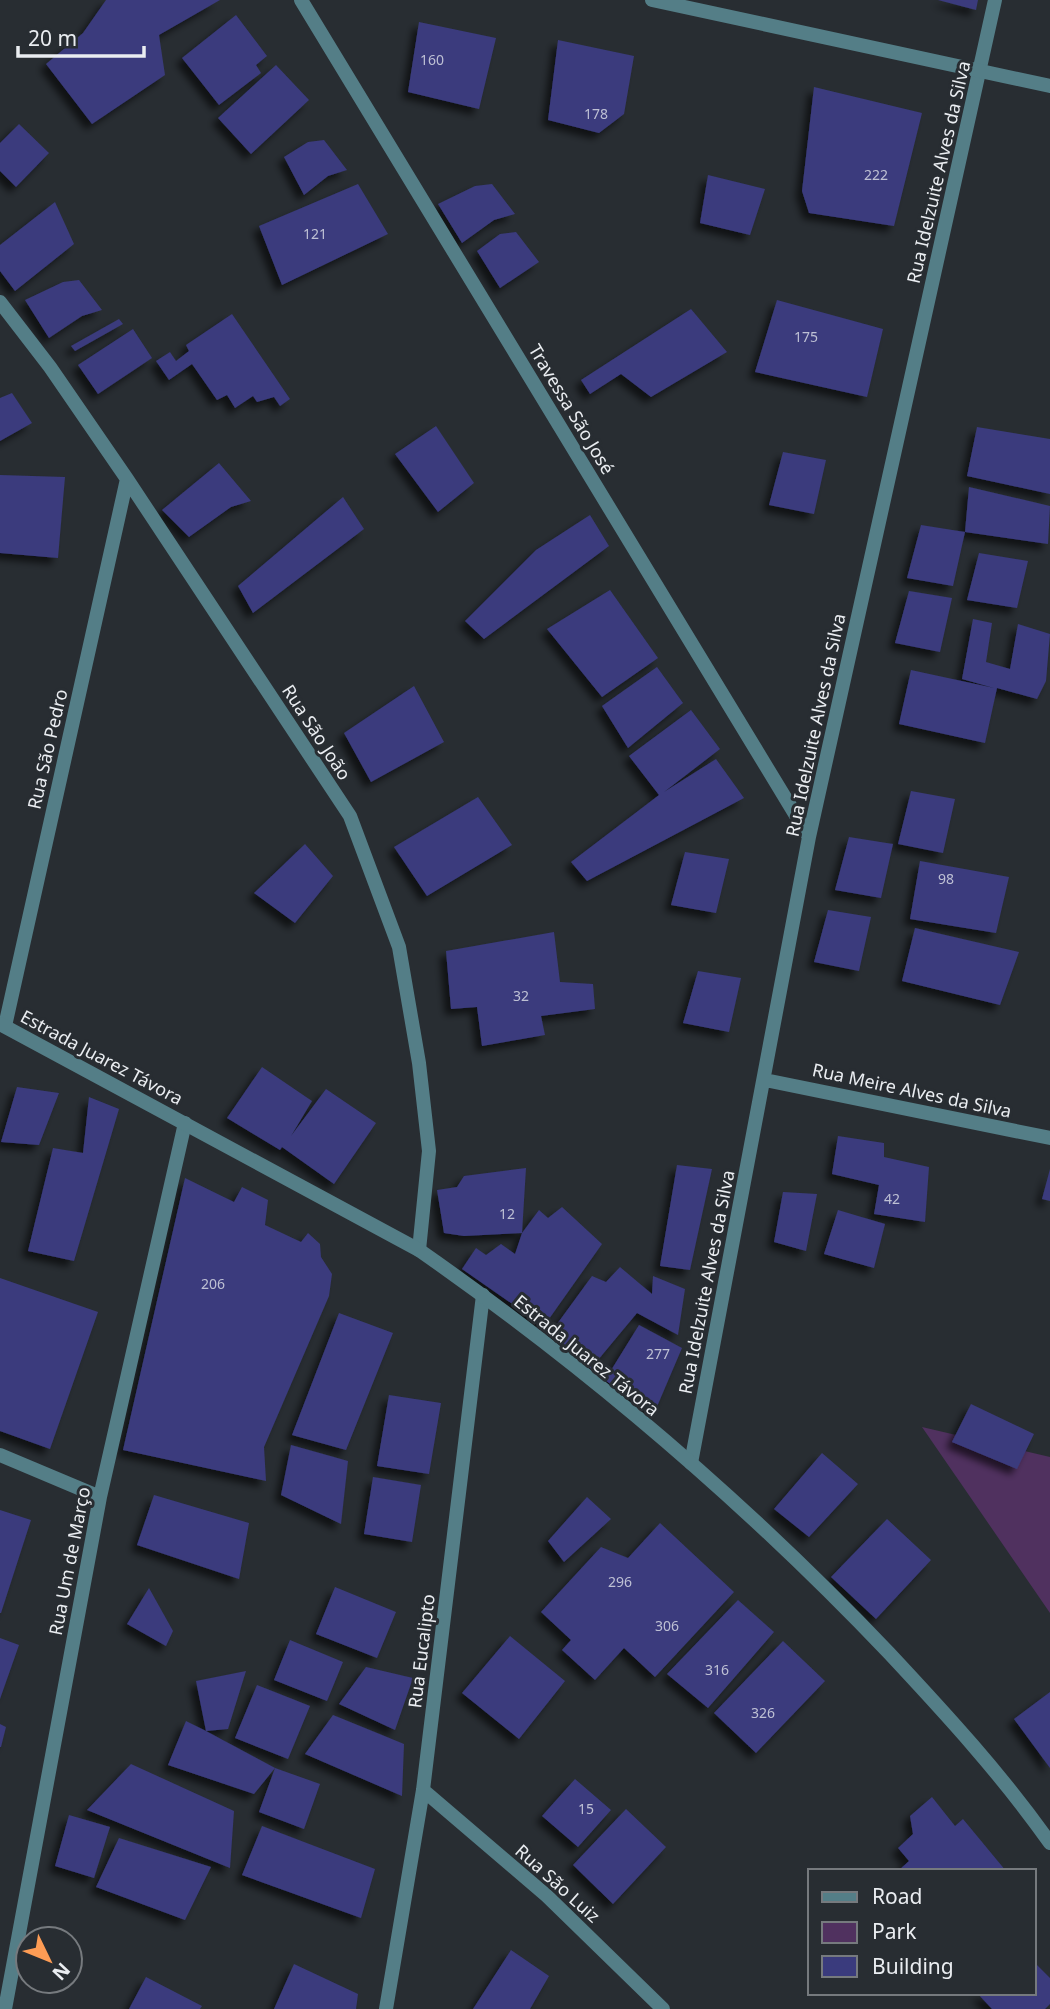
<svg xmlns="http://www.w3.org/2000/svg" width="1050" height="2009" font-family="'Noto Sans',sans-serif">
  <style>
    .green { fill: #50315f }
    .building { fill: #3a3b7d; filter: url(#shadow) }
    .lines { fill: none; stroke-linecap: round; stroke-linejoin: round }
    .minor { stroke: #547e87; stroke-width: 14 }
    .tertiary { stroke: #547e87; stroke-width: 14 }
    .labels { text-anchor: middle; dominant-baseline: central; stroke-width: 6; stroke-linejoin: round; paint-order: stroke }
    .number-label { font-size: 14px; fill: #bec0d4 }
    .street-label { font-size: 18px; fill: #eaedf1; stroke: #282d32 }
  </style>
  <defs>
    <filter id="shadow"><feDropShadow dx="-6" dy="6" stdDeviation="3.5" flood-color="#0009"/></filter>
  </defs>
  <rect width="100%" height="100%" fill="#282d32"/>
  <path class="green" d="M922,1427L1050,1457V1613Z"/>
  <path class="building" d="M106,0H220L159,35L165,75L92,124L46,64L83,33Z
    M938,0H978L976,10Z
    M236,15L267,56L256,65L261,73L219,105L182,58Z
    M419,22L496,38L479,109L408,92Z
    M558,40L634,56L624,114L599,133L548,120Z
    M276,65L309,100L251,154L218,118Z
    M814,87L922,113L894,226L809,213L802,191Z
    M19,124L49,153L16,187L0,171V143Z
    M324,140L347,170L328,176L304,195L284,157L308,142Z
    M708,175L765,189L750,235L700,223Z
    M358,184L388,234L282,285L259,226Z
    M492,184L515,214L494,220L462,243L438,204L475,186Z
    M55,202L74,244L15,291L0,271V245Z
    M516,232L539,262L500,288L477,251L500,234Z
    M79,280L102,310L82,316L49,338L25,300L63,282Z
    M777,300L883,329L867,397L755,372Z
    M691,309L727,352L651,397L621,374L590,394L581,380Z
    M232,314L290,399L280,406L274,397L257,402L253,396L235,408L227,395L217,400L192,364L169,380L156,361L170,352L176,361L189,351L186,345Z
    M119,319L123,324L75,351L71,346Z
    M133,329L152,358L98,394L78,365Z
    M12,393L32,423L0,441V398Z
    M436,426L474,483L438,512L395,454Z
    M977,427L1050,439V494L967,476Z
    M783,452L826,460L814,514L769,505Z
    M219,463L251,501L231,507L189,537L162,510Z
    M0,475L65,477L58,558L0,553Z
    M969,487L1050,506L1048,544L965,532Z
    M343,497L364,529L253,613L238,586Z
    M590,515L609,546L484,639L465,621L536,550Z
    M921,525L965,532L953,586L907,578Z
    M979,553L1028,561L1017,608L967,600Z
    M610,590L658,658L602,697L547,629Z
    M909,591L952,598L940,652L895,643Z
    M973,619L992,623L986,662L1010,669L1018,624L1050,634L1046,681L1037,699L997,688L985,743L899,724L911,670L994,688L962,679Z
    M657,667L683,703L628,748L602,706Z
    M414,686L444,742L371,782L344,733Z
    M691,710L720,749L664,792L716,759L744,798L587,881L571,862L659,795L629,756Z
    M911,791L955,799L943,853L898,844Z
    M478,797L512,845L427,896L394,847Z
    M849,837L893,844L881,898L835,890Z
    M305,844L333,876L295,923L254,893Z
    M685,852L729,859L716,913L671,905Z
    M920,861L1009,877L996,933L910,919Z
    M828,910L871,917L859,971L814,962Z
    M915,928L1019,952L1000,1005L902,981Z
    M554,932L560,982L593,984L595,1009L541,1016L545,1035L482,1046L477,1007L451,1009L446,951Z
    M698,971L741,978L729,1032L683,1023Z
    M262,1067L312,1101L291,1136L326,1089L376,1123L334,1184L282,1147L280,1150L227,1118Z
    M17,1087L59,1093L39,1145L1,1142Z
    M89,1097L119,1109L74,1261L28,1251L53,1148L83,1153Z
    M838,1136L884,1143V1157L929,1167L925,1222L874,1214L879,1185L832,1174Z
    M677,1165L712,1169L690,1270L660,1266Z
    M526,1168L522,1233L464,1236L444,1233L437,1190L457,1187L464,1176Z
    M1050,1169V1201L1042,1199Z
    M185,1178L234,1202L242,1187L268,1200L265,1225L301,1242L308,1233L320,1244L321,1257L332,1274L329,1296L264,1447L266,1481L123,1450Z
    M783,1192L817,1194L806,1251L774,1242Z
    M562,1207L602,1244L544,1326L462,1269L476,1248L486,1255L501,1244L515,1254L522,1233L539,1210L548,1218Z
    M838,1210L885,1224L874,1268L824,1254Z
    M620,1267L652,1294L653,1276L685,1289L678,1335L637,1313L598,1360L599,1375L549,1335L592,1276L606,1282Z
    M0,1278L98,1312L50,1449L0,1431Z
    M339,1313L393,1333L346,1450L292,1435Z
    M639,1325L682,1348L653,1416L605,1380Z
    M389,1395L441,1403L429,1474L377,1466Z
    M971,1404L1034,1434L1017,1469L952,1442Z
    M291,1445L348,1461L341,1524L281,1495Z
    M822,1453L858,1484L809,1537L774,1509Z
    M373,1477L421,1485L412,1542L364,1534Z
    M154,1495L249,1523L239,1579L137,1545Z
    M587,1497L611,1519L564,1562L548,1541Z
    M0,1510L31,1520L1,1613H0Z
    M887,1519L931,1560L876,1619L831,1577Z
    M660,1523L734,1592L655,1677L624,1648L595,1680L562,1650L571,1640L541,1612L601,1547L628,1558Z
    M335,1587L396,1612L377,1658L316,1634Z
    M149,1588L173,1631L166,1646L127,1624Z
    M738,1600L774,1632L708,1708L667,1674Z
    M510,1636L565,1681L519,1739L462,1693Z
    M0,1638L19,1645L0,1699Z
    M290,1640L343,1662L327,1701L274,1680Z
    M783,1641L825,1681L756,1753L714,1713Z
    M366,1667L413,1678L395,1730L339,1704Z
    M246,1671L228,1729L206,1731L196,1681Z
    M257,1685L310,1706L288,1759L235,1738Z
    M1050,1692V1768L1014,1719Z
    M333,1715L404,1744L402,1796L305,1754Z
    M186,1721L206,1731L275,1768L254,1794L168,1765Z
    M0,1724L6,1727L1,1747H0Z
    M131,1764L234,1811L230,1868L87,1810Z
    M275,1768L320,1784L304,1829L259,1812Z
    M575,1779L611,1810L578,1847L542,1816Z
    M932,1797L955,1826L963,1819L1006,1871H898L909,1861L898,1848L913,1834L910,1816Z
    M626,1809L666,1847L613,1904L573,1865Z
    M69,1815L110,1827L94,1878L55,1866Z
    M262,1826L375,1869L361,1918L242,1875Z
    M119,1838L211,1867L185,1920L96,1887Z
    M511,1950L549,1976L530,2009H473Z
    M1034,1962L1050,1978V2004L1045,2009H992L978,1994L1034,1993Z
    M294,1964L358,1994L356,2009H274Z
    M146,1977L202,2006L200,2009H129Z"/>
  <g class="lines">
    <path class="minor" d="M301,0L809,837
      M0,302L50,367L127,479L350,816L399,947L419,1063L429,1151L419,1250
      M5,1026L127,479
      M765,1080L1050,1138
      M0,1455L100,1497
      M691,1463L809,837L995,0
      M423,1790L547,1896L663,2009
      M5,2009L100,1497L185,1123
      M386,2009L423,1790L483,1295"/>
    <path class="tertiary" d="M652,0L1050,86
      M0,1024L419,1250C588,1368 747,1504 889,1653C946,1714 1002,1775 1050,1843"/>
  </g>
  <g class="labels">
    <g class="number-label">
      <text x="432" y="59">160</text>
      <text x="596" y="113">178</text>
      <text x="876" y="174">222</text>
      <text x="315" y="233">121</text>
      <text x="806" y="336">175</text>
      <text x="946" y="878">98</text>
      <text x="521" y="995">32</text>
      <text x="892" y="1198">42</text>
      <text x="507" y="1213">12</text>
      <text x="213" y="1283">206</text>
      <text x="658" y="1353">277</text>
      <text x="620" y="1581">296</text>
      <text x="667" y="1625">306</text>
      <text x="717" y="1669">316</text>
      <text x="763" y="1712">326</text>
      <text x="586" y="1808">15</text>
    </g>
    <g class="street-label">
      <text transform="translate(938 172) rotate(-77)">Rua Idelzuite Alves da Silva</text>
      <text transform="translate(572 409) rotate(59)">Travessa São José</text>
      <text transform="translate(815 725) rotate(-78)">Rua Idelzuite Alves da Silva</text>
      <text transform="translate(317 732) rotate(57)">Rua São João</text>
      <text transform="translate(47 749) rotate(-77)">Rua São Pedro</text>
      <text transform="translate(102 1057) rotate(28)">Estrada Juarez Távora</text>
      <text transform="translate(912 1090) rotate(12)">Rua Meire Alves da Silva</text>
      <text transform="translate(706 1282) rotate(-79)">Rua Idelzuite Alves da Silva</text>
      <text transform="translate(587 1355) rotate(39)">Estrada Juarez Távora</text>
      <text transform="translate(69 1561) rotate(-79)">Rua Um de Março</text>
      <text transform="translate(421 1651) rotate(-83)">Rua Eucalipto</text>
      <text transform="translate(558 1883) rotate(42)">Rua São Luiz</text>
    </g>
  </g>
  <rect x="808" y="1869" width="228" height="126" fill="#282d32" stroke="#767a7e" stroke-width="2"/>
  <rect x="822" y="1892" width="35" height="10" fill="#547e87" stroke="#767a7e" stroke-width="2"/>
  <text x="872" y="1904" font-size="21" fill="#eaedf1">Road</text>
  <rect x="822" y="1922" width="35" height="21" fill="#50315f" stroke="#767a7e" stroke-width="2"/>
  <text x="872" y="1939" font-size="21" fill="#eaedf1">Park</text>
  <rect x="822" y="1956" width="35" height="21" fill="#3a3b7d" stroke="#767a7e" stroke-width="2"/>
  <text x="872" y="1974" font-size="21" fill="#eaedf1">Building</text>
  <g transform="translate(49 1960) rotate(133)"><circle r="33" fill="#282d32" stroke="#767a7e" stroke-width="2"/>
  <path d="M0-5L12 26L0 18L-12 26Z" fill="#fd9c55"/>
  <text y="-10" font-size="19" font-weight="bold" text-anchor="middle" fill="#eaedf1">N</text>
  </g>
  <path d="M18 46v10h126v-10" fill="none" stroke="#eaedf1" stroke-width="3.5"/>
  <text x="28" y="46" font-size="21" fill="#eaedf1" stroke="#282d32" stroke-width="5" paint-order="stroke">20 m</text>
</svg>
